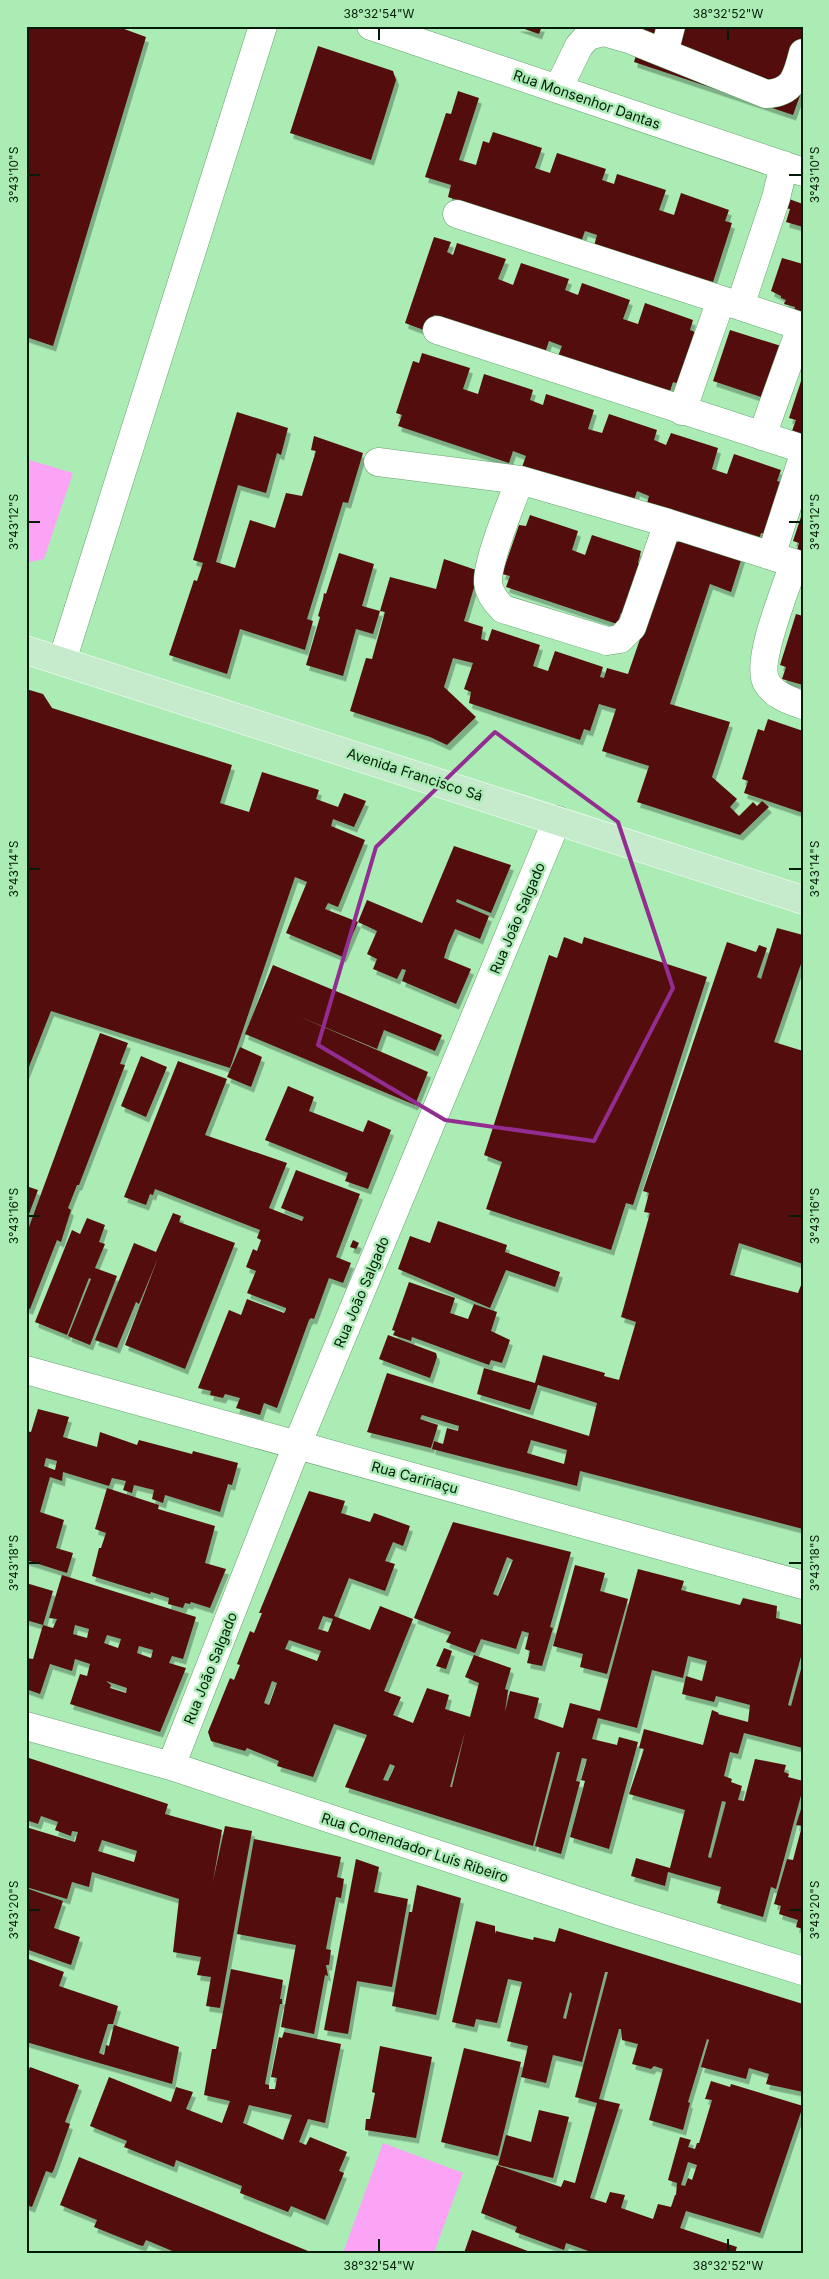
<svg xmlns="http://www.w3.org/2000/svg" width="829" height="2279" font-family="Inter,sans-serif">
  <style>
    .green { fill: #fba4f6 }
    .building { fill: #52100b; fill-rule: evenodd; filter: url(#shadow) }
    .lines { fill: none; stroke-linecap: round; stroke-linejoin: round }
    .minor-casing { stroke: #64a26f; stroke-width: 29 }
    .major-casing { stroke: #fff; stroke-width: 29 }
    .minor { stroke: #fff; stroke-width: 28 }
    .major { stroke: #c6ebcc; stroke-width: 28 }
    .marked { fill: none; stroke: #942d92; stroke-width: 4; stroke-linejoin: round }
    .ticks { fill: none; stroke: #031c09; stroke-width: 2 }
    .labels { text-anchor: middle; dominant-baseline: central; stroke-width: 5; stroke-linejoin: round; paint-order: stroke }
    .street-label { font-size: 14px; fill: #031c09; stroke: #abecb5 }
    .neatline { fill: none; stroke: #031c09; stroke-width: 2 }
    .ticks-label { font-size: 12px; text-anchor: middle; fill: #031c09 }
  </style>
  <defs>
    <filter id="shadow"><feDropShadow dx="3" dy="5.5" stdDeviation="0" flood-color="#0004"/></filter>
  </defs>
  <rect width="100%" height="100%" fill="#abecb5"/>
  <path class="green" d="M26,459L73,473L44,559L26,563Z
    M383,2143L463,2173L434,2253H343Z"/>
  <path class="building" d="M26,26H116L146,37L53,346L26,337Z
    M516,26H542L539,34Z
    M645,26H803V87L793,115L634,62Z
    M318,46L393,71L396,80L371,160L290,133Z
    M458,91L479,98L459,160L476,165L483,141L489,143L493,132L542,148L535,168L550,173L557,153L606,169L602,180L614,184L617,174L666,190L659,210L674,215L681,193L729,210L725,221L732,223L713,282L706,280L705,282L594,246L597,235L585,231L581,242L448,197L451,185L425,177L446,113L451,114Z
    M789,199L803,204V227L786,222L790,209L786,208Z
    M434,237L451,242L447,252L453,255L457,243L506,259L498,279L513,285L521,263L569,279L565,290L578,295L582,283L630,300L623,319L638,324L645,303L693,320L690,330L697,333L680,384L673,382L669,394L558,356L562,346L549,341L545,353L434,315L429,332L405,323Z
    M782,258L803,264V314L794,311L795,307L784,304L786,300L781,298V296L771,291Z
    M730,330L781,346L764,398L713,381Z
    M422,353L470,368L463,389L478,394L484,374L533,390L530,400L543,405L546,394L594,410L588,429L602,433L609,414L657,430L654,440L666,445L671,433L718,448L712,469L727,474L734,454L781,470L777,481L784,483L767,534L761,533L758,543L646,507L649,496L637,491L633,503L522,467L526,456L513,451L509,463L398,426L402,415L396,413L413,361L419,363Z
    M802,378H803V435L792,431L796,420L789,418Z
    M237,412L288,428L281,455L277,453L266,493L238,485L216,562L235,568L250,520L275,528L286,493L302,496L316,451L311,450L314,436L363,453L348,503L343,502L307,619L313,621L305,650L240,629L227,674L169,655L194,580L197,581L203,563L193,560Z
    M802,514H803V557L796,554L799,543L793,541Z
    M530,515L578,531L572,550L585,555L592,535L641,551L638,563L645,564L628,616L621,613L617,624L506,587L510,576L502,574L519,525L526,526Z
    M695,538L743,554L731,592L710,584L670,704L730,722L712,777L737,799L730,807L739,816L753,802L757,806L762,801L769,807L740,835L637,802L649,766L602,751L616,709L599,704L590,731L584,729L580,740L469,703L471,692L464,689L473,663L453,658L444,687L476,717L447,745L430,737L350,711L366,658L372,659L385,612L380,611L373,634L356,629L343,676L306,665L320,617L318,616L323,599L324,593L326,594L339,553L374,564L362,606L380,611L390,577L436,589L444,559L479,571L464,621L483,627L481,639L488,641L492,629L540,645L533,666L548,671L555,651L603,667L600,677L604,678L607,668L628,674L673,543Z
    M796,614L803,616V685L782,679L786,667L780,665Z
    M26,689L43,694L52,708L232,765L220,803L249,812L262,772L319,790L316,799L338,807L344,793L366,801L354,827L333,819L331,826L365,840L338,907L328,903L325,909L358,922L343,957L286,933L307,882L295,877L230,1068L51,1011L26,1074Z
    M768,719L803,731V813L744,793L748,781L742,779L758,729L764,731Z
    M454,846L511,865L491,913L457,899L456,902L489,916L480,939L455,929L448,945L444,958L471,969L456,1004L402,981L406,970L402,969L397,979L373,969L377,959L367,954L377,931L358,922L367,900L422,923Z
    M777,928L803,935V958L774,1042L803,1051V1264L739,1243L730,1275L798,1293L803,1280V1529L580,1471L577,1486L432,1449L434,1441L443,1444L447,1428L458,1431L459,1426L422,1415L420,1419L438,1425L431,1448L367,1432L387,1373L589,1436L597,1403L538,1385L530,1410L477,1394L484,1368L535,1383L543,1355L605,1373L604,1376L619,1380L636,1322L621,1317L650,1213L644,1212L649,1193L643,1191L727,942L756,952L759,945L767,948L757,977L761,979ZM531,1440L567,1450L564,1464L527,1453Z
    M564,937L582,944L584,937L707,977L633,1205L626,1203L611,1250L486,1209L502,1162L484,1155L549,955L557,958Z
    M273,965L442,1035L435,1051L384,1030L377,1049L298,1016L428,1072L415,1105L245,1034Z
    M100,1033L128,1043L120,1064L125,1065L79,1185H77L68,1208L71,1210L61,1242L57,1240L30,1309L26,1308V1235Z
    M240,1047L262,1057L251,1087L227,1077Z
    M141,1056L167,1067L146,1117L121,1106Z
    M178,1061L227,1079L205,1135L287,1163L269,1208L302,1221L304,1217L281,1208L296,1170L360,1194L336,1257L351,1263L343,1283L329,1278L314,1319L311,1318L309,1320L277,1408L264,1403L260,1415L236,1408L240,1398L225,1394L223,1398L210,1395L211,1391L198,1388L229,1310L241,1315L247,1299L284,1313L286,1310V1308L247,1293L256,1271L246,1267L253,1249L257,1251L261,1240L257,1238L260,1230L155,1189L153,1195L150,1194L146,1205L124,1197Z
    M288,1086L314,1097L309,1111L363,1132L368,1120L391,1130L368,1189L345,1181L348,1173L265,1140Z
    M26,1186L38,1190L26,1222Z
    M173,1213L181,1216L179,1222L235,1243L185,1369L125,1345L158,1258L139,1304L136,1302L117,1348L95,1340L134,1243L156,1252Z
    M87,1218L105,1225L99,1242L105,1244L95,1268L117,1276L90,1345L68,1336L91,1279L89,1278L67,1335L35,1322L72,1230L80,1234Z
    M438,1221L507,1245L505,1252L560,1272L555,1287L506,1270L490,1308L398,1269L410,1236L430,1243Z
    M353,1240L359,1243L356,1249L350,1247Z
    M409,1282L455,1298L450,1313L468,1319L474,1304L497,1312L491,1331L510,1340L502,1363L491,1360L489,1365L412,1337L411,1341L393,1335L395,1331L392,1330Z
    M388,1335L436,1353L437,1357L430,1378L379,1359Z
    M38,1409L69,1417L63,1437L97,1447L100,1432L137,1445L139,1440L192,1454L193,1451L238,1463L232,1485L228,1484L220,1512L165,1495L163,1503L152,1499L154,1490L134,1485L132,1493L123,1490L126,1481L112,1478L109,1486L63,1472L62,1481L50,1477L40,1512L64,1520L56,1548L73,1553L67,1573L26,1560V1431L31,1432ZM46,1458L57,1461L55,1470L44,1466Z
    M107,1488L159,1505L158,1509L215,1526L205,1563L226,1569L210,1608L191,1602L190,1604L185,1603L183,1608L168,1604L169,1598L151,1592L150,1594L92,1576L99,1548H101L106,1533L95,1529Z
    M309,1491L345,1501L341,1513L370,1522L374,1513L410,1526L403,1546L393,1542L385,1561L395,1564L385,1591L349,1578L334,1616L370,1630L380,1606L413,1619L384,1691L401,1697L393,1715L413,1723L427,1688L449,1695L445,1709L470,1717L479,1683L465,1677L474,1655L511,1668L505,1689L508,1690L505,1712L510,1691L539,1698L534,1718L563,1728L570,1703L600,1711L638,1569L684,1581L681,1590L740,1605L743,1598L777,1606L776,1618L803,1625V1649L788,1705L791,1706L803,1662V1748L744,1733L738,1754L730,1752L724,1776L732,1779L731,1782L742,1786L738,1800L744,1801L755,1759L786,1765L784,1772L789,1774L788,1777L803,1781V1788L776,1889L771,1887L763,1917L717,1903L721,1887L703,1882L668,1872L665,1886L631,1876L636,1858L670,1868L685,1810L629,1794L644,1749L639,1748L644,1729L703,1745L712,1710L719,1713L718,1714L748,1722L750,1705L716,1696L714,1702L682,1694L686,1676L702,1681L707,1661L688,1656L683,1678L652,1670L637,1728L598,1718L592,1739L617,1745L619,1737L638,1742L609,1849L570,1837L585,1781L581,1780L587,1759L582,1758L576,1781L580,1782L561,1854L535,1846L560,1752H557L533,1846L345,1787L367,1735L334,1724L313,1777L277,1766L279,1761L247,1748L245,1751L211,1741L208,1732L230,1678L234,1680L240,1665L237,1664L250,1631L254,1633L262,1613H259ZM323,1616L333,1619L328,1632L318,1629ZM289,1640L321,1651L317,1661L285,1649ZM272,1681L277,1683L269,1705L264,1703ZM465,1732L452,1787H450ZM390,1764L395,1766L388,1781L383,1780ZM722,1801L726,1802L711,1858L708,1857Z
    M453,1522L571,1552L550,1627L553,1628L542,1666L527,1663L530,1651L525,1649L529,1633L522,1631L516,1649L481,1639L475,1653L446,1642L451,1632L414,1618ZM507,1557L513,1560L498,1596L493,1594Z
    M575,1565L605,1573L600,1591L628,1599L607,1674L580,1667L583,1654L553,1646Z
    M62,1575L196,1617L183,1659L172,1656L169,1663L186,1668L160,1732L70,1704L80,1674L87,1676L90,1664L75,1659L72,1671L50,1664L40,1694L26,1689V1658L33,1659L43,1625L53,1628L57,1619L49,1618ZM75,1625L89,1629L87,1638L73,1634ZM107,1635L121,1639L118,1648L104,1643ZM139,1646L153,1650L151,1658L137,1653ZM106,1681L127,1688L126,1693L110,1688L111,1685Z
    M26,1583L53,1591L43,1625L26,1620Z
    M444,1648L452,1651L446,1669L436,1666Z
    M26,1757L168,1804L165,1814L222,1830L213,1881L225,1826L252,1831L220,2008L206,2006L211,1977L197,1975L201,1957L173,1952L179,1899L92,1872L89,1887L72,1882L67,1899L26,1887V1827L75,1842L78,1832L72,1831L71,1836L55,1830L58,1822L41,1816L38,1824L26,1820ZM102,1840L137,1851L134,1862L98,1851Z
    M803,1803V1929L796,1927L798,1920L779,1914L781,1906L774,1904L787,1859L793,1860L802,1826L796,1825Z
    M254,1839L341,1857L337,1877L344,1879L341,1898L336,1897L326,1949L331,1950L329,1965H326L328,1976L325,1975L314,2034L281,2027L296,1945L237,1934Z
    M356,1859L379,1867L374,1892L408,1899L392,1987L357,1981L348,2034L324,2030Z
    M417,1885L461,1898L436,2015L392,2006L409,1912H412Z
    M26,1888L63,1901L54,1928L80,1937L71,1965L26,1949Z
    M476,1921L495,1926V1934L496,1931L533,1940L534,1937L555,1942L559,1928L803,2004V2092L766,2084L769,2074L749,2068L746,2079L701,2067L709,2040L707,2039L688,2102L690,2103L683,2130L649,2120L663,2069L654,2066L651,2069L632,2064L638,2044L622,2040L621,2029H619L599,2099L620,2104L590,2198L606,2203L610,2192L625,2195L621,2208L653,2219L658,2204L671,2207L675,2195H676L677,2183L668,2180L680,2137L691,2140L688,2147L695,2149L697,2143H699L712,2100L705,2099L711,2081L730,2087L731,2084L803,2106L760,2233L686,2211L680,2228L737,2247L735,2253H594L566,2243L564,2250L515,2232L517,2227L481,2213L497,2165L561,2187L564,2180L575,2183L597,2103L575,2097L608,1972H605L582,2062L553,2055L546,2083L521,2077L528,2046L507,2041L522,1982L508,1979L497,2023L476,2019L474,2027L452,2022ZM570,1992L572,1994L566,2019L563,2018ZM688,2162L697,2165L692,2180L688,2178L685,2186L681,2185Z
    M26,1958L64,1972L59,1986L118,2006L113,2024H108L99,2053L104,2055L106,2045L109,2046L114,2025L179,2047L172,2084L26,2042Z
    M231,1969L283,1980L280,1999H282V2004H280L265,2084L269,2085V2089H275L277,2078L271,2077L279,2037L282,2038L284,2032L341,2044L325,2123L308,2119L299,2142L306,2145L310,2137L347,2152L339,2171L344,2173L325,2220L291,2206L288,2212L240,2193L242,2186L176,2160L174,2167L124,2147L127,2141L90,2126L109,2077L171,2102L176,2087L193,2092L186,2109L222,2123L230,2101L204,2095L212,2049H216ZM249,2105L292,2115L283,2140L243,2123Z
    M380,2046L432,2057L416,2138L365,2130L366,2119H370L375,2093L372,2092Z
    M464,2048L521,2062L498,2156L441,2142Z
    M30,2067L79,2085L65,2122L70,2124L54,2169L52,2173L46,2171L32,2207L26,2205V2076Z
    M539,2110L569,2117L553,2178L498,2165L506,2135L531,2142Z
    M79,2157L313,2253H177L146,2240L143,2246L139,2245L94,2227L97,2220L60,2205Z
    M472,2230L533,2253H464Z"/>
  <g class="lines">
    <defs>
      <path id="minor" d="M371,26L803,172
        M664,53L671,26
        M558,89L579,46L588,36L604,32L629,39L766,94C793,93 797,77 803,53
        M784,165L776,198L740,306L803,327
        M457,214L740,306
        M437,330L803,449
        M682,411L721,300
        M762,436L801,327
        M378,462L520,480L668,523L803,566
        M520,480C511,504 487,560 488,583C489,593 497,603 503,609L607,641L620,639L632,627L668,523
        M771,556L803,457
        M794,563C787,586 754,664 767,683C774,695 790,701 803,705
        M62,661L263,26
        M26,1370L803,1585
        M26,1726L171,1766L618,1914L803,1971
        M171,1766L297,1445L557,820"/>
      <path id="major" d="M26,650L803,900"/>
    </defs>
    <use href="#minor" class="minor-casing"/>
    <use href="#major" class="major-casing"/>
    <use href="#minor" class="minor"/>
    <use href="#major" class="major"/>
  </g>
  <path class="marked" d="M495,732L618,822L673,988L594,1141L445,1120L318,1045L376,847Z"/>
  <path class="ticks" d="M379,28V40M728,28V40M28,175H40M789,175H802M28,522H40M789,522H802M28,869H40M789,869H802M28,1216H40M789,1216H802M28,1563H40M789,1563H802M28,1910H40M789,1910H802M379,2239V2252M728,2239V2252"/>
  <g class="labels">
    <g class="street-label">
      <text transform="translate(587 99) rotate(19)">Rua Monsenhor Dantas</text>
      <text transform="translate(415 774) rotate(18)">Avenida Francisco Sá</text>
      <text transform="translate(517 918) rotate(-67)">Rua João Salgado</text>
      <text transform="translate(361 1292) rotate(-67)">Rua João Salgado</text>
      <text transform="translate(415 1477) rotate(15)">Rua Caririaçu</text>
      <text transform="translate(210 1668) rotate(-68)">Rua João Salgado</text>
      <text transform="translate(415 1847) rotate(18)">Rua Comendador Luís Ribeiro</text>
    </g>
  </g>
  <rect width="829" height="2279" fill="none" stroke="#abecb5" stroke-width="55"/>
  <rect x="28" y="28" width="774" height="2224" class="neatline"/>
  <g class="ticks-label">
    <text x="379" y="18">38°32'54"W</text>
    <text x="728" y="18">38°32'52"W</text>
    <text transform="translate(14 175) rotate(-90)" y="4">3°43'10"S</text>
    <text transform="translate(815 175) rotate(-90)" y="4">3°43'10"S</text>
    <text transform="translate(14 522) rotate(-90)" y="4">3°43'12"S</text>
    <text transform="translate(815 522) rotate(-90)" y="4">3°43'12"S</text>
    <text transform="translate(14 869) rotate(-90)" y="4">3°43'14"S</text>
    <text transform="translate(815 869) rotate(-90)" y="4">3°43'14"S</text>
    <text transform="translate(14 1216) rotate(-90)" y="4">3°43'16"S</text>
    <text transform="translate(815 1216) rotate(-90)" y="4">3°43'16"S</text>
    <text transform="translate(14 1563) rotate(-90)" y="4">3°43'18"S</text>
    <text transform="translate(815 1563) rotate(-90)" y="4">3°43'18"S</text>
    <text transform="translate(14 1910) rotate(-90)" y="4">3°43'20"S</text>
    <text transform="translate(815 1910) rotate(-90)" y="4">3°43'20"S</text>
    <text x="379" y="2270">38°32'54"W</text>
    <text x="728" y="2270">38°32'52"W</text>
  </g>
</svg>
